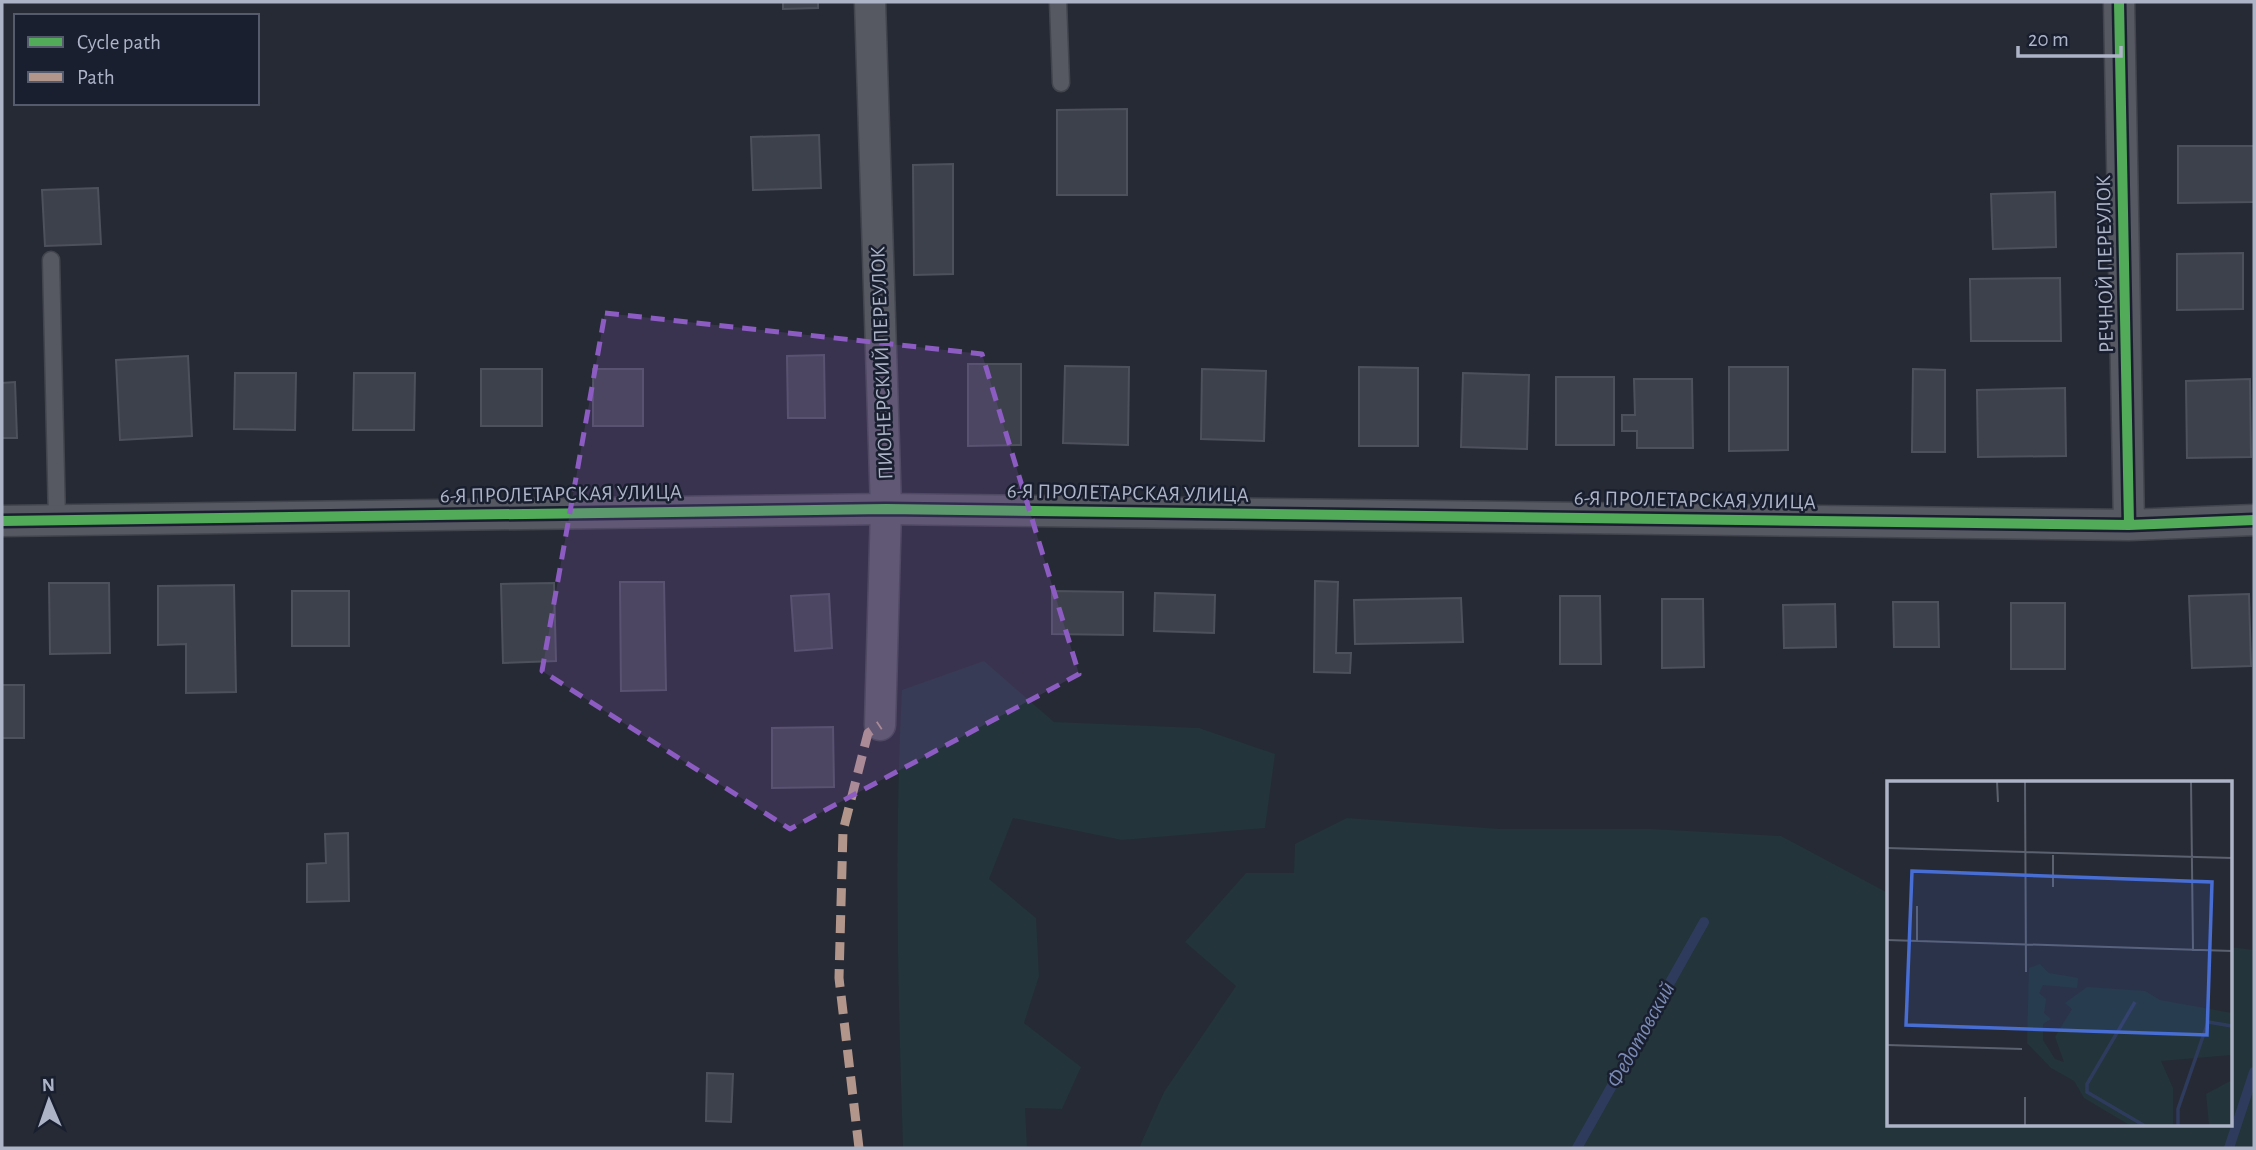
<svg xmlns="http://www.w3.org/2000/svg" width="2256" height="1150" font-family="'Alegreya Sans',sans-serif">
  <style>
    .green { fill: #23343a }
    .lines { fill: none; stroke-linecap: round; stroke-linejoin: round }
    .stream { stroke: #2f3b5d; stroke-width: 10 }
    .building { fill: #3d414b; stroke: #4d515c; stroke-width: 2 }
    .lane-casing { stroke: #42454d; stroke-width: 19 }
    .street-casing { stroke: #42454d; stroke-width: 33 }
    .lane { stroke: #565862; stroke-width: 16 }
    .street { stroke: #565862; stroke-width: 30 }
    .quiet { stroke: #b2968c; stroke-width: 9; stroke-dasharray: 18 9; stroke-linecap: butt }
    .cycleway-casing { stroke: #191f2f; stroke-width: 15 }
    .cycleway { stroke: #51ab58; stroke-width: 10 }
    .marked { fill: #8d5cc2; fill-opacity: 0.2; stroke: #8d5cc2; stroke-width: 5; stroke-dasharray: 14 9; stroke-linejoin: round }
    .labels { text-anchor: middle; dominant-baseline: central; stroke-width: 5; stroke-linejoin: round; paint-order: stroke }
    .street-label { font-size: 21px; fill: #aeb4c7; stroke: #191f2f }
    .water-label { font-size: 23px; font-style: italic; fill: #7b8bb6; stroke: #191f2f }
    .inset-river { fill: none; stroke: #2f3b5d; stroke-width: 3.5 }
    .inset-road { fill: none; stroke: #5c616f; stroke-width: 2 }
    .view { fill: #486dd3; fill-opacity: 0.15; stroke: #486dd3; stroke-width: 3.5 }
    .inset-edge { fill: none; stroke: #aeb4c7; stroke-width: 3.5 }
  </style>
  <rect width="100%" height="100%" fill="#262a34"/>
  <path class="green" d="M984,661L1054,722L1199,728L1275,754L1265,828L1122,840L1013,818L989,879L1036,918L1039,976L1024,1023L1081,1067L1062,1109L1025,1108L1027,1148H903C898,995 894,843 902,690Z
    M1347,818L1500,829H1651L1781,836L1888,893V1124H2230V947L2254,950V1148H1139L1164,1092L1236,986L1185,942L1246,873H1294L1295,844Z"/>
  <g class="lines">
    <path class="stream" d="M1577,1148L1704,922
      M2229,1148L2254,1072"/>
  </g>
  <path class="building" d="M783,2H818V8L783,9Z
    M1127,109V195H1057V110Z
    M819,135L821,188L753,190L751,137Z
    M2178,146H2254V202L2178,203Z
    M953,164V274L914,275L913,165Z
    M98,188L101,244L45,246L42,190Z
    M2055,192L2056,247L1993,249L1991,194Z
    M2243,253V309L2177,310V254Z
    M2060,278L2061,341H1971L1970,279Z
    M824,355L825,418H788L787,356Z
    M188,356L192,436L120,440L116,360Z
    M968,364H1021V445L968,446Z
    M1065,366L1129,367L1128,445L1063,443Z
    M1359,367L1418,368V446H1359Z
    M1729,367H1788V450L1729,451Z
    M481,369H542V426H481Z
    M593,369H643V426H593Z
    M1202,369L1266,371L1264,441L1201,439Z
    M1913,369L1945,370V452H1912Z
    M235,373H296L295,430L234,429Z
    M354,373H415L414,430H353Z
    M1463,373L1529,375L1527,449L1461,447Z
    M1556,377H1614V445H1556Z
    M1634,379H1692L1693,448H1637V431H1622V415H1635Z
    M2250,379L2251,457L2187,458L2186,381Z
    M15,382L17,438H2V383Z
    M2065,388L2066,456L1978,457L1977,390Z
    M1315,581L1338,582L1336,653H1351L1350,673L1314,672Z
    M620,582H664L666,690L621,691Z
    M49,583H109L110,653L50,654Z
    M554,583L556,661L503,663L501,584Z
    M234,585L236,692L186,693V644L158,645V586Z
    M292,591H349V646H292Z
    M1052,591L1123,592V635L1052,634Z
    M1155,593L1215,595L1214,633L1154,631Z
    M829,594L832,648L795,651L791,596Z
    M2249,594L2251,666L2192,668L2189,596Z
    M1560,596H1600L1601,664H1560Z
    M1461,598L1463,642L1355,644L1354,600Z
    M1662,599H1703L1704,667L1662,668Z
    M1893,602H1938L1939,647H1894Z
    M2011,603H2065V669H2011Z
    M1835,604L1836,647L1784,648L1783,605Z
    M2,685H24V738H2Z
    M833,727L834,787L772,788V728Z
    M348,833L349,901L307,902V864L326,863L325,834Z
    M707,1073L733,1074L731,1122L706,1121Z"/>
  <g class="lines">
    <defs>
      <path id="lane" d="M1058,2L1061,83
        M51,260L57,520"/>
      <path id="street" d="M870,2L886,509L880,725
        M2119,2L2129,525
        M2,521L886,509L2129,525L2254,520"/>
    </defs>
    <use href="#lane" class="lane-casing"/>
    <use href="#street" class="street-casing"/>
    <use href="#lane" class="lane"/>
    <use href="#street" class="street"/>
    <path class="quiet" d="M859,1148L839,978L843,831L868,733L880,725"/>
    <defs>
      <path id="cycleway" d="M2119,2L2129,525
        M2,521L886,509L2129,525L2254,520"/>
    </defs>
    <use href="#cycleway" class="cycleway-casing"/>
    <use href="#cycleway" class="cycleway"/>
  </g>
  <path class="marked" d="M605,313L982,354L1079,674L790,829L542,671Z"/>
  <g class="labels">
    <g class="street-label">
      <text transform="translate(2105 264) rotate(-91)">РЕЧНОЙ ПЕРЕУЛОК</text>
      <text transform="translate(882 363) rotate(-92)">ПИОНЕРСКИЙ ПЕРЕУЛОК</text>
      <text transform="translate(1128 493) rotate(1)">6-Я ПРОЛЕТАРСКАЯ УЛИЦА</text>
      <text transform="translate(561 494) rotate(-1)">6-Я ПРОЛЕТАРСКАЯ УЛИЦА</text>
      <text transform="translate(1695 500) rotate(1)">6-Я ПРОЛЕТАРСКАЯ УЛИЦА</text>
    </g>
    <g class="water-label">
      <text transform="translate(1641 1035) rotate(-61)">Федотовский</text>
    </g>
  </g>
  <g transform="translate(1887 781)">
    <rect width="345" height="345" fill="#262a34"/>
    <path d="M153,183L162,192L191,197L190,207L156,204L152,212L159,218L157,232L164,238L156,243V259L168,278L177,281L168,256L185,228L178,222L200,206L258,210L273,219L345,232V274L274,280L286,307V345H244L197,317L187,300L164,287L140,262L142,187ZM345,299V345H322L319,313Z" fill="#23343a"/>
    <path class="inset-river" d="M248,221L200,303V311L258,345M291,345V328L321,241L345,245"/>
    <path class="inset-road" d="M110,0L111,21M138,0L139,191M304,0L306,170M0,67L345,77M166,74V106M0,159L345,170M30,160V125M0,264L135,268M138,316V345"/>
    <path class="view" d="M25,90L325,101L320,254L19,244Z"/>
    <rect width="345" height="345" class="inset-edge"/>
  </g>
  <rect width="2256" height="1150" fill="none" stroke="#aeb4c7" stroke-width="7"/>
  <rect x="14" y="14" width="245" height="91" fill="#191f2f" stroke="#555b6c" stroke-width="2"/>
  <rect x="28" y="37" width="35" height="10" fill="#51ab58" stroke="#555b6c" stroke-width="2"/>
  <text x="77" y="49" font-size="21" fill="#aeb4c7">Cycle path</text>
  <rect x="28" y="72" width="35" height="10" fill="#b2968c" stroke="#555b6c" stroke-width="2"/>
  <text x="77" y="84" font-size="21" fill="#aeb4c7">Path</text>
  <g transform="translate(49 1101) rotate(358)" stroke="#191f2f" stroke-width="5" paint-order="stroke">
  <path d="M0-5L12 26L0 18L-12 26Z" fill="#aeb4c7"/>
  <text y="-10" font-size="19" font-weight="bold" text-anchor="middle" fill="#aeb4c7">N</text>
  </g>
  <path d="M2018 46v10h103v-10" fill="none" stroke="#aeb4c7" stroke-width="3.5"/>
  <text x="2028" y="46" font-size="21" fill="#aeb4c7" stroke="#191f2f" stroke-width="5" paint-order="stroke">20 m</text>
</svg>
